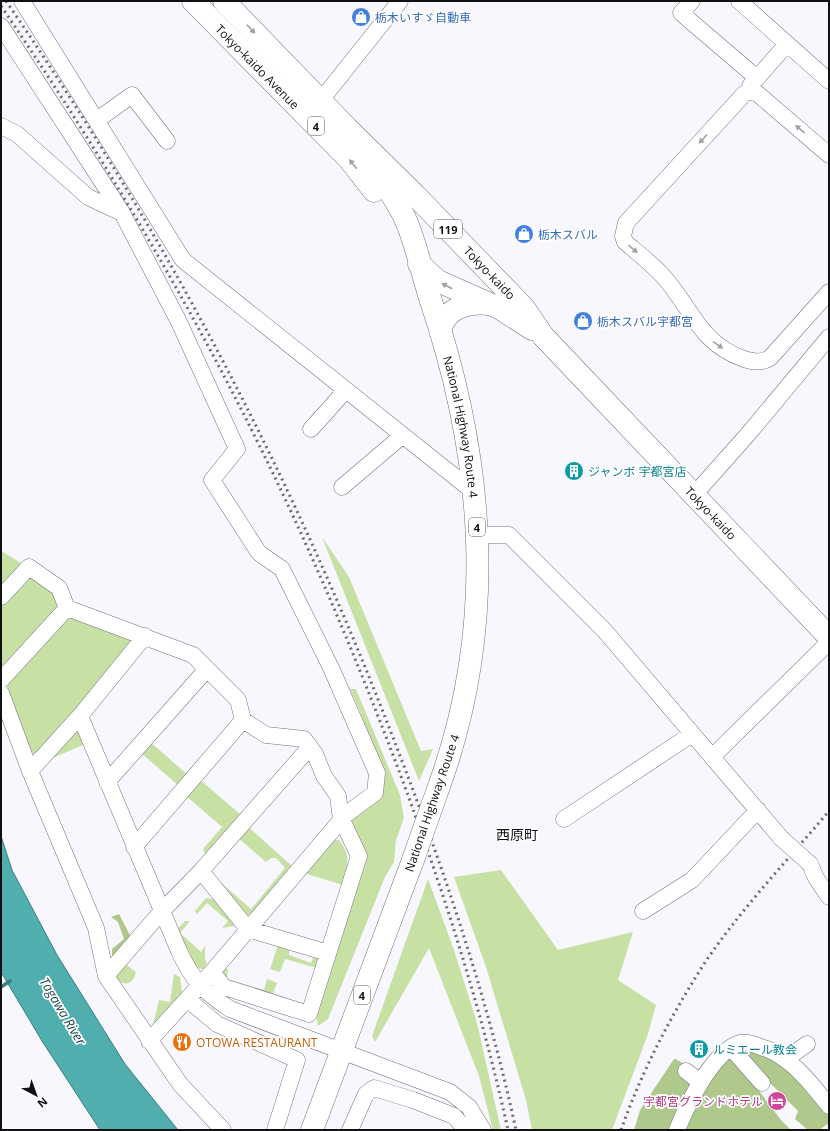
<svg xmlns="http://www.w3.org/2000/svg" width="830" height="1131" font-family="'Open Sans','Noto Sans JP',sans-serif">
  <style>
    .green { fill: #c7e1a5 }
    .forest { fill: #aec98b }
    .water { fill: #50aeaf; stroke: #3d7f80 }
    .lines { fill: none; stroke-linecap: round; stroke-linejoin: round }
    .stream { stroke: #3d7f80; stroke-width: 3.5 }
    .minor-casing { stroke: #737278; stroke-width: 17 }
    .highway-casing { stroke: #737278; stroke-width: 23 }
    .minor { stroke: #fff; stroke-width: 16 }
    .highway { stroke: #fff; stroke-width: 22 }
    .rail { stroke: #6b6b6e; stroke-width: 3; stroke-dasharray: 2 4; stroke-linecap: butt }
    .minor-bridge-casing { stroke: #737278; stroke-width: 17; stroke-linecap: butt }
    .highway-bridge-casing { stroke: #737278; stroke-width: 23; stroke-linecap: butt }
    .minor-bridge { stroke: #fff; stroke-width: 16 }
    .highway-bridge { stroke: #fff; stroke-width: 22 }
    .oneway { fill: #a0a0a1 }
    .labels { text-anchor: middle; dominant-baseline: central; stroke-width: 3.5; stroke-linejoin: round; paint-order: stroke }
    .shield { fill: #fff; stroke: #58585a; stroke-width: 1 }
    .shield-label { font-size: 11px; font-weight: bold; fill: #111113 }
    .shop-label { font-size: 12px; fill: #366cbe; stroke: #fff; text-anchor: start }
    .street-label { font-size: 12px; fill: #111113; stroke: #fff }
    .culture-label { font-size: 12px; fill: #0d838f; stroke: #fff; text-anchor: start }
    .food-label { font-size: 12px; fill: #c56008; stroke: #fff; text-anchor: start }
    .hotel-label { font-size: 12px; fill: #b23c85; stroke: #fff; text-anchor: end }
    .water-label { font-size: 13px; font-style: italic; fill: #184444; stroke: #fff }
    .quarter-label { font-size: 14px; fill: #111113; stroke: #fff }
  </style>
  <rect width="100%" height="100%" fill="#f7f7fd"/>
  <path class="green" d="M322,537L349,577L421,751L433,749L419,781Z
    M1,551L23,564L1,588Z
    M30,575L55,593L58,598V611L9,664L1,665V601Z
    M71,615L133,637L135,644L38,754L28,752L7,685Z
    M350,689H356L400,795L404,818L396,840L394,862L385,877L328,1019L318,1026L315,1010L363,854L347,820L381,776L360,711Z
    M78,732L85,744L46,761L72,733Z
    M148,740L189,776L179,786L140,752Z
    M199,779L240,814L205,854L203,849L222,827L185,795Z
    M245,824L292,866L253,913L249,915L241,916L211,874L251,909L285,868L276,858H271L266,862L237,837Z
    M330,840H339C352,856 347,866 343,885L304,873Z
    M501,870L558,950L633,932L618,980L656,1005L648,1034L612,1130H532L526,1100L486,967L454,877Z
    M428,879L454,950L477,1023L501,1130H493L479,1076L429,948L375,1042L372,1036Z
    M206,898L215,899L234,922V926L222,928L228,921L207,903L197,914L195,911Z
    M185,921H190L180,933L201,952L205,946V959L207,964L203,969L195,968L176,931Z
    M278,945L290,949L289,955L311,963L314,956H317V968L285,959L280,972L270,969Z
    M124,963L136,972C133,987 121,986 112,977Z
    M219,967L228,969L227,979L264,990L267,979L277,983L272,996L228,985Z
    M174,974L180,977L182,992L153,1025L159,1000L170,1002Z"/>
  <path class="forest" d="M119,914L131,937L116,956L112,955V949L124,939L118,922L111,917Z
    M719,1044L730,1054L745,1051L776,1053L829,1111V1123L819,1130H808L795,1119L798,1111L768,1081L759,1091L781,1120L790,1129L789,1130H634L640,1110L674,1059H676L696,1072Z"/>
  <path class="water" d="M1,836L12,870L57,955L125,1064L178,1130H100L42,1041L1,972Z"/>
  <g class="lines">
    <path class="stream" d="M1,987L10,981"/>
    <defs>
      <path id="minor" d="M22,1L183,260L474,492
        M692,1L681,13L757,78
        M739,1L829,81
        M1,26L121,211L178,320L237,449L212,480L259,553L282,569L332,670L377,773L375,793L341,818L359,856L309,1014L224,987L212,972
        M750,86L787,44
        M314,109L400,1
        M97,120L132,95L167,141
        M1,126L17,134L88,197L122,213
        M829,155L758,94L752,92L745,93L626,223L623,236L625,242C638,253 651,263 662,275C692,307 698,343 744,359C754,362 761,363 770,358L829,292
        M311,429L346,390
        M342,487L402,436
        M694,495L749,433L829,337
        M478,535H509L604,630L781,838
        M1,597L29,567L59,588L67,608L193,655L238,700L243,720L266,735L304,739L315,754L324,776L338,796L341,820L212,972L149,1041
        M1,680L67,608
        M1,693L30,771L96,928L106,976L161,912L201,871L310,747
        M80,716L179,951C193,981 203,991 230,1009L450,1092L469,1107L483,1130
        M712,757L829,642
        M30,771L80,716L145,636
        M107,782L207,669
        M564,819L692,734
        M134,847L243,720
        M810,864L816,878L829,897
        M201,871L248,929L328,953
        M643,911L692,880L758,810
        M106,976L180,1084L223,1130
        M187,999L217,1024L297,1060L275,1130
        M731,1048L762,1083
        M786,1059L807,1044
        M686,1071L700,1082
        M350,1130L366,1094L374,1088L413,1100L454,1116L466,1130
        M677,1130C687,1105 713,1051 740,1043C745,1041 753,1044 758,1046C764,1048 772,1050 777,1054C798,1066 814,1087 829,1106"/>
      <g id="highway">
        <path id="s1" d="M193,1L349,159L374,191"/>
        <path id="s2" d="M224,1L347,128L415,195L524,308L543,336L829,637"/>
        <path id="s3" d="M369,161C380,177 400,205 407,223C417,247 422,273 430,298C485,461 498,626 438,789"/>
        <path d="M419,264L438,281L501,309L532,329"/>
        <path d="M441,328C447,307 469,302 489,304"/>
        <path d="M312,1130L413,860"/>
      </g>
    </defs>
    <use href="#minor" class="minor-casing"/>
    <use href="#highway" class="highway-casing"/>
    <use href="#minor" class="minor"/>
    <use href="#highway" class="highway"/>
    <path class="rail" d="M6,1C166,234 296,483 397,748C445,872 488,1000 516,1130
      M1,6C89,135 169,268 240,407C298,520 348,637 393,755C439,877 480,1002 508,1130
      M621,1130C642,1071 670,1017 704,964C740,910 787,861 829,811"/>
    <defs>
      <path id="minor-bridge" d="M781,838L810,864"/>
      <path id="highway-bridge" d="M413,860L438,789"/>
    </defs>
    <use href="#minor-bridge" class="minor-bridge-casing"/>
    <use href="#highway-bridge" class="highway-bridge-casing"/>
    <use href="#minor-bridge" class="minor-bridge"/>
    <use href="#highway-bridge" class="highway-bridge"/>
  </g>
  <defs><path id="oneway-solid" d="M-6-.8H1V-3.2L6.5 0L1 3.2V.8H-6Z"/></defs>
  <g class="oneway">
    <use href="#oneway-solid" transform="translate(251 29) rotate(46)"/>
    <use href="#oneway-solid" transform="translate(800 129) rotate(-139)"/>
    <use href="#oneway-solid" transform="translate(703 139) rotate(132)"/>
    <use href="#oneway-solid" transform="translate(353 164) rotate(-129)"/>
    <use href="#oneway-solid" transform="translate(633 249) rotate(41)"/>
    <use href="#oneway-solid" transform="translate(447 286) rotate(-152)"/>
    <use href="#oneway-solid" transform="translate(718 345) rotate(35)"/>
  </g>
  <defs>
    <symbol id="shop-disc" viewBox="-11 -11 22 22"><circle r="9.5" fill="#3f7fe0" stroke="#fff"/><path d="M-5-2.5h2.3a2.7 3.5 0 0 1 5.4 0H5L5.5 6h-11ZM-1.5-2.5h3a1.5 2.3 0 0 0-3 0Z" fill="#fff"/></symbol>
    <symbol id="building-disc" viewBox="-11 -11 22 22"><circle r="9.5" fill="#0f9aa8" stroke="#fff"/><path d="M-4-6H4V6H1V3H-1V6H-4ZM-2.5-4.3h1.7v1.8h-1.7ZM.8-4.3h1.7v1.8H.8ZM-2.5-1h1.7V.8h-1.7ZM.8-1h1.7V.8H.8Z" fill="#fff"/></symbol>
    <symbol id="restaurant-disc" viewBox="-11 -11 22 22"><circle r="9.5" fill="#e8710a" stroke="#fff"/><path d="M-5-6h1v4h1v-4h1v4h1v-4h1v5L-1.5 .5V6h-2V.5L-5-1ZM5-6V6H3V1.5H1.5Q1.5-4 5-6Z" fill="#fff"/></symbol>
    <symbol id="hotel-disc" viewBox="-11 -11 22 22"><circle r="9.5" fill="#d1479c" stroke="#fff"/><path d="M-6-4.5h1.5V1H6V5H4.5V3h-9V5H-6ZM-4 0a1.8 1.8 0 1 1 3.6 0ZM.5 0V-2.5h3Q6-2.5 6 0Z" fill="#fff"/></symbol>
  </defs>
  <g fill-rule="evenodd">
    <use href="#shop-disc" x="350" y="6" width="22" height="22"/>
    <use href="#shop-disc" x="513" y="223" width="22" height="22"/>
    <use href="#shop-disc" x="572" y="310" width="22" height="22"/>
    <use href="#building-disc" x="563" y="460" width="22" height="22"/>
    <use href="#restaurant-disc" x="171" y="1031" width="22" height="22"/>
    <use href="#building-disc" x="688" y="1038" width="22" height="22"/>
    <use href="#hotel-disc" x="766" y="1090" width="22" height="22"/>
  </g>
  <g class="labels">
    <g class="shield">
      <rect x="308" y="117" width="16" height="18" rx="3"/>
      <rect x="434" y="220" width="28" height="18" rx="3"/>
      <rect x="469" y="518" width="16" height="18" rx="3"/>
      <rect x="354" y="986" width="16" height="18" rx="3"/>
    </g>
    <g class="shield-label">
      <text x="316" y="126">4</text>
      <text x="448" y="229">119</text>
      <text x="477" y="527">4</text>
      <text x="362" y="995">4</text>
    </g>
    <g class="shop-label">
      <text x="375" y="17">栃木いすゞ自動車</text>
      <text x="538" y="234">栃木スバル</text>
      <text x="597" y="321">栃木スバル宇都宮</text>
    </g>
    <g class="street-label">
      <text stroke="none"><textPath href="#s1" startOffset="92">Tokyo-kaido Avenue</textPath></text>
      <text stroke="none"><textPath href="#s2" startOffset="380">Tokyo-kaido</textPath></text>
      <text stroke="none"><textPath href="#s3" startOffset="284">National Highway Route 4</textPath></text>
      <text stroke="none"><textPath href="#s2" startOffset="707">Tokyo-kaido</textPath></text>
      <text transform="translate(432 803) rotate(-71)">National Highway Route 4</text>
    </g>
    <g class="culture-label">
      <text x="588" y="471">ジャンボ 宇都宮店</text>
      <text x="713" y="1049">ルミエール教会</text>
    </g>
    <g class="food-label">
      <text x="196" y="1042">OTOWA RESTAURANT</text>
    </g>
    <g class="hotel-label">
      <text x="763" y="1101">宇都宮グランドホテル</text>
    </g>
    <g class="water-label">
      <text transform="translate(63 1011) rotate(59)">Tagawa River</text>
    </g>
    <g class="quarter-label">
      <text x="517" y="834">西原町</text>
    </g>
  </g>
  <rect width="830" height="1131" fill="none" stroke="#111113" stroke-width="4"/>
  <g transform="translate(36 1095) rotate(139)" stroke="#ffffff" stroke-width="3" paint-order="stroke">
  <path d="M0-3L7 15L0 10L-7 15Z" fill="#111113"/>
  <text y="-6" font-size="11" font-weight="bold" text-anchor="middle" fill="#111113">N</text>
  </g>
</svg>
